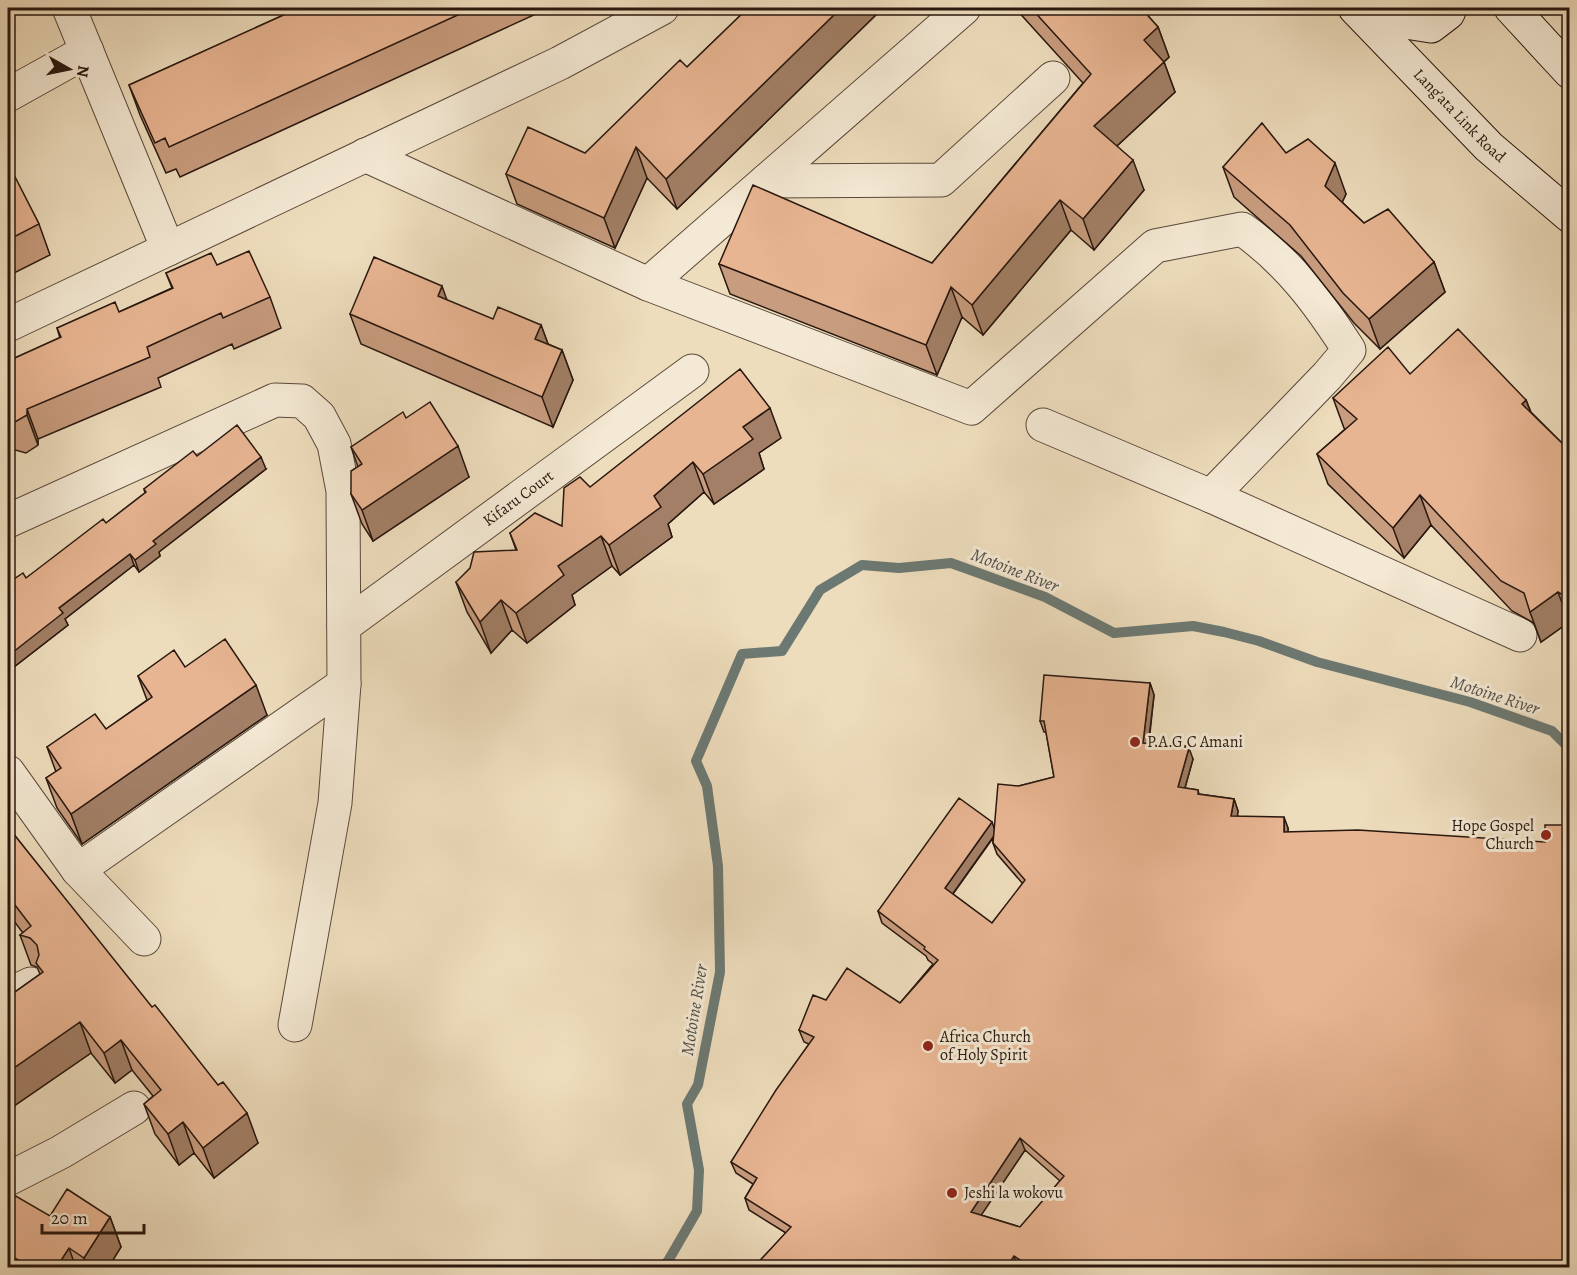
<svg xmlns="http://www.w3.org/2000/svg" width="1577" height="1275" font-family="Alegreya,serif">
  <style>
    .lines { fill: none; stroke-linecap: round; stroke-linejoin: round }
    .stream { stroke: #6c7973; stroke-width: 10 }
    .street-casing { stroke: #5a483a; stroke-width: 35 }
    .secondary-casing { stroke: #28170f; stroke-width: 35 }
    .street { stroke: #f4e9d4; stroke-width: 33 }
    .secondary { stroke: #f4e9d4; stroke-width: 33 }
    .wall { fill: #c89c7e; stroke: #28170f; stroke-width: 1.5; fill-rule: evenodd }
    .shaded-wall { fill: #a27f66; stroke: #28170f; stroke-width: 1.5 }
    .building { fill: #e8b592; stroke: #28170f; stroke-width: 1.5; fill-rule: evenodd }
    .poi-dot { fill: #8f2418; stroke: #f4e9d4; stroke-width: 2 }
    .labels { text-anchor: middle; dominant-baseline: central; stroke-width: 6; stroke-linejoin: round; paint-order: stroke }
    .street-label { font-size: 16px; fill: #28170f; stroke: #f4e9d4 }
    .poi-label { font-size: 16px; fill: #28170f; stroke: #f4e9d4; text-anchor: start }
    .water-label { font-size: 18px; font-style: italic; fill: #505049; stroke: #f4e9d4 }
  </style>
  <rect width="100%" height="100%" fill="#eeddbd"/>
  <filter id="stains"><feTurbulence type="fractalNoise" baseFrequency=".00333" numOctaves="4"/><feColorMatrix values="0 0 0 0 .2 0 0 0 0 .09 0 0 0 0 .02 0 0 0 .5 -.17"/></filter>
  <radialGradient id="worn" r=".72"><stop offset=".6" stop-color="#630" stop-opacity="0"/><stop offset="1" stop-color="#630" stop-opacity=".3"/></radialGradient>
  <g class="lines">
    <path class="stream" d="M661,1268L668,1261L697,1211L699,1170L687,1104L698,1085L720,972L718,866L707,786L696,761L742,654L782,651L820,590L862,565L899,568L951,563L1045,597L1114,633L1193,626L1224,632L1259,641L1317,662L1470,702L1552,731L1570,749"/>
    <defs>
      <g id="street">
        <path d="M69,8L168,249"/>
        <path d="M8,95L87,51"/>
        <path d="M365,155L648,284L971,408L1155,246L1242,229C1288,261 1319,303 1349,350L1327,376L1211,496L1043,425"/>
        <path d="M766,181L941,180L1053,78"/>
        <path d="M648,284L964,8"/>
        <path d="M8,325L560,63L662,8"/>
        <path d="M1211,496L1520,635"/>
        <path d="M8,521L275,400L302,401L319,416L334,444L343,491L344,684L335,803L295,1025"/>
        <path id="s1" d="M344,626L692,371"/>
        <path d="M8,772L78,870L144,939"/>
        <path d="M78,870L344,684"/>
        <path d="M8,995L31,984"/>
        <path d="M8,1179L61,1152L134,1108"/>
      </g>
      <g id="secondary">
        <path id="s2" d="M1355,8L1489,147L1570,216"/>
        <path d="M1386,8L1399,21L1431,26L1448,13L1450,8"/>
        <path d="M1511,8L1570,72"/>
      </g>
    </defs>
    <use href="#street" class="street-casing"/>
    <use href="#secondary" class="secondary-casing"/>
    <use href="#street" class="street"/>
    <use href="#secondary" class="secondary"/>
  </g>
  <path class="wall" d="M299,8H549L180,177L176,169L166,173L140,115L129,85Z
    M748,8H883L677,209L647,178L615,248L517,204L506,174L585,153L687,67Z
    M1015,8H1141L1158,27L1169,57L1164,62L1175,92L1117,146L1144,190L1094,250L1071,230L983,335L962,317L937,375L730,294L719,264L932,263L1083,83Z
    M1286,153L1346,194L1342,202L1364,223L1434,262L1445,292L1380,349L1354,323L1301,256L1234,197L1223,167Z
    M8,165L39,224L50,255L8,276Z
    M217,265L270,297L281,328L234,349L232,344L158,378L161,387L38,439V445L26,453L8,448V361L60,338L57,328L119,312L172,288L166,273Z
    M350,314L493,319L541,325L548,344L562,350L573,380L553,427L361,344Z
    M1410,374L1526,400L1531,412L1569,450V622L1541,642L1534,623L1512,611L1431,525L1404,558L1328,484L1317,454L1345,429L1344,428L1333,398Z
    M406,418L469,477L373,541L362,524L351,494L358,467L351,447Z
    M781,438L759,453L764,469L714,504L704,492L668,524L672,537L620,575L612,566L572,595L575,605L527,643L512,630L491,653L467,612L456,582L516,550L510,533L562,526L590,487Z
    M197,456L266,469L159,552L160,556L139,572L134,565L65,619L68,625L10,670L8,666V583L26,578L106,523L145,493L144,489Z
    M185,667L267,715L82,844L57,808L46,778L56,772L47,747L106,729L147,700L138,676Z
    M1150,683L1154,695L1149,743L1193,759L1185,788L1198,790L1199,794L1234,799L1238,811L1237,816L1288,828V832L1569,1268H753L786,1233L749,1210L745,1198L753,1184L736,1173L731,1162L809,1044L804,1042L799,1030L826,1000L900,1003L933,964L928,960L926,956L882,923L878,911L994,827L1019,786L1054,777L1046,732H1044L1040,721ZM993,838V843L997,854L1023,884L992,923L953,894ZM1025,1150L1060,1181L1020,1227L981,1215Z
    M8,827L258,1143L214,1178L194,1153L179,1165L155,1134L144,1104L153,1096L132,1070L115,1083L91,1053L8,1110V997L40,974L37,967L31,965L20,935L23,933L8,913Z
    M8,1205L50,1216L110,1217L121,1247L108,1268H8Z"/>
  <path class="shaded-wall" d="M841,8H883L677,209L666,179Z
    M1158,27L1169,57L1155,70L1144,40Z
    M1164,62L1175,92L1105,157L1094,126Z
    M636,147L647,178L615,248L604,218Z
    M1133,160L1144,190L1094,250L1083,219Z
    M1335,163L1346,194L1336,216L1325,186Z
    M1060,200L1071,230L983,335L972,305Z
    M1434,262L1445,292L1380,349L1369,319Z
    M442,286L453,317L438,296Z
    M951,287L962,317L937,375L926,345Z
    M541,325L552,355L535,339Z
    M562,350L573,380L553,427L542,397Z
    M1526,400L1537,430L1522,404Z
    M770,408L781,438L759,453L764,469L714,504L703,474L743,427Z
    M27,409L38,439V445L27,415Z
    M458,446L469,477L373,541L362,510Z
    M261,457L266,469L159,552L160,556L139,572L135,560L153,541Z
    M693,462L704,492L668,524L672,537L620,575L609,545L654,496Z
    M1420,495L1431,525L1404,558L1393,528Z
    M601,536L612,566L572,595L575,605L527,643L516,613L558,566Z
    M130,554L134,565L65,619L68,625L10,670L8,664V656L59,608Z
    M1558,592L1569,622L1541,642L1530,612Z
    M501,600L512,630L491,653L480,622Z
    M1150,683L1154,695L1147,754L1143,743Z
    M256,685L267,715L82,844L71,814Z
    M1189,748L1193,759L1182,798L1178,787Z
    M1234,799L1238,811L1236,828L1231,816Z
    M1284,817L1288,828V844L1284,832Z
    M992,822L996,833L949,899L945,888Z
    M80,1022L91,1053L8,1110V1072Z
    M121,1040L132,1070L115,1083L104,1053Z
    M247,1113L258,1143L214,1178L203,1148Z
    M183,1122L194,1153L179,1165L168,1134Z
    M1020,1138L1025,1150L976,1223L971,1212Z
    M110,1217L121,1247L108,1268H87L84,1258Z
    M69,1248L76,1268H56Z
    M1014,1256L1018,1268H1006Z"/>
  <path class="building" d="M299,8H473L169,147L165,138L155,143L129,85Z
    M748,8H841L666,179L636,147L604,218L506,174L528,127L585,153L680,60L687,67Z
    M1031,8H1141L1158,27L1144,40L1164,62L1094,126L1133,160L1083,219L1060,200L972,305L951,287L926,345L719,264L753,185L932,263L1091,74Z
    M1262,123L1286,153L1308,139L1335,163L1325,186L1364,223L1388,209L1434,262L1369,319L1343,293L1290,225L1223,167Z
    M8,165H9L39,224L8,240Z
    M249,251L270,297L223,318L221,313L147,347L150,357L27,409V415L15,422L8,420V361L61,337L57,328L115,302L119,312L173,288L166,273L211,253L217,265Z
    M374,257L442,286L438,296L493,319L498,307L541,325L535,339L562,350L542,397L350,314Z
    M1458,329L1526,400L1522,404L1569,450V599L1558,592L1530,612L1524,593L1501,581L1420,495L1393,528L1317,454L1357,419L1333,398L1388,347L1410,374Z
    M740,369L770,408L743,427L753,439L703,474L693,462L654,496L661,507L609,545L601,536L558,566L564,575L516,613L501,600L480,622L456,582L470,568L474,552L517,550L510,533L535,513L562,526L564,488L580,477L590,487Z
    M430,402L458,446L362,510L351,494V471L362,464L351,447L403,412L406,418Z
    M237,425L261,457L153,541L156,544L135,560L130,554L59,608L63,613L8,656V583L23,573L26,578L103,519L106,523L146,492L144,489L193,451L197,456Z
    M225,639L256,685L71,814L46,778L61,768L47,747L95,714L106,729L152,697L138,676L174,650L185,667Z
    M1044,675L1150,683L1143,743L1189,748L1178,787L1198,790V794L1234,799L1231,816L1284,817V832L1358,830L1545,842V825H1569V1268H1033L1014,1256L1006,1268H753L791,1227L745,1198L757,1178L731,1162L776,1090L814,1037L799,1030L813,995L826,1000L847,968L900,1003L938,960L924,949L925,947L878,911L959,798L992,822L945,888L992,923L1025,880L993,843L998,784L1019,786L1054,777L1044,721H1040ZM1020,1138L1064,1176L1020,1227L971,1212Z
    M8,827L152,1007L155,1005L218,1085L223,1082L247,1113L203,1148L183,1122L168,1134L144,1104L161,1090L121,1040L104,1053L80,1022L8,1072V997L43,972L36,963L39,955L37,945L30,938L20,935L31,926L8,896Z
    M67,1189L110,1217L84,1258L69,1248L56,1268H30L8,1253V1205L14,1195L50,1216Z"/>
  <g class="poi-dot">
    <circle cx="1135" cy="742" r="6"/>
    <circle cx="1546" cy="835" r="6"/>
    <circle cx="928" cy="1046" r="6"/>
    <circle cx="952" cy="1193" r="6"/>
  </g>
  <g class="labels">
    <g class="street-label">
      <text stroke="none"><textPath href="#s2" startOffset="150">Lang'ata Link Road</textPath></text>
      <text stroke="none"><textPath href="#s1" startOffset="216">Kifaru Court</textPath></text>
    </g>
    <g class="poi-label">
      <text x="1147" y="742">P.A.G.C Amani</text>
      <text x="1534" y="826" text-anchor="end">Hope Gospel<tspan x="1534" dy="18">Church</tspan></text>
      <text x="940" y="1037">Africa Church<tspan x="940" dy="18">of Holy Spirit</tspan></text>
      <text x="964" y="1193">Jeshi la wokovu</text>
    </g>
    <g class="water-label">
      <text transform="translate(1015 570) rotate(21)">Motoine River</text>
      <text transform="translate(1495 695) rotate(18)">Motoine River</text>
      <text transform="translate(694 1010) rotate(-81)">Motoine River</text>
    </g>
  </g>
  <rect width="1577" height="1275" fill="none" stroke="#eeddbd" stroke-width="30"/>
  <rect x="9" y="9" width="1559" height="1257" fill="none" stroke="#28170f" stroke-width="3"/>
  <rect x="15" y="15" width="1547" height="1245" fill="none" stroke="#28170f" stroke-width="1.5"/>
  <g transform="translate(69 69) rotate(99)" stroke="#f4e9d4" stroke-width="4.5" paint-order="stroke">
  <path d="M0-4.5L10 22L0 15L-10 22Z" fill="#28170f"/>
  <text y="-9" font-size="16" font-weight="bold" text-anchor="middle" fill="#28170f">N</text>
  </g>
  <path d="M42 1224v9h102v-9" fill="none" stroke="#28170f" stroke-width="3"/>
  <text x="51" y="1224" font-size="18" fill="#28170f" stroke="#f4e9d4" stroke-width="4.5" paint-order="stroke">20 m</text>
  <rect width="100%" height="100%" filter="url(#stains)"/>
  <rect width="100%" height="100%" fill="url(#worn)"/>
</svg>
